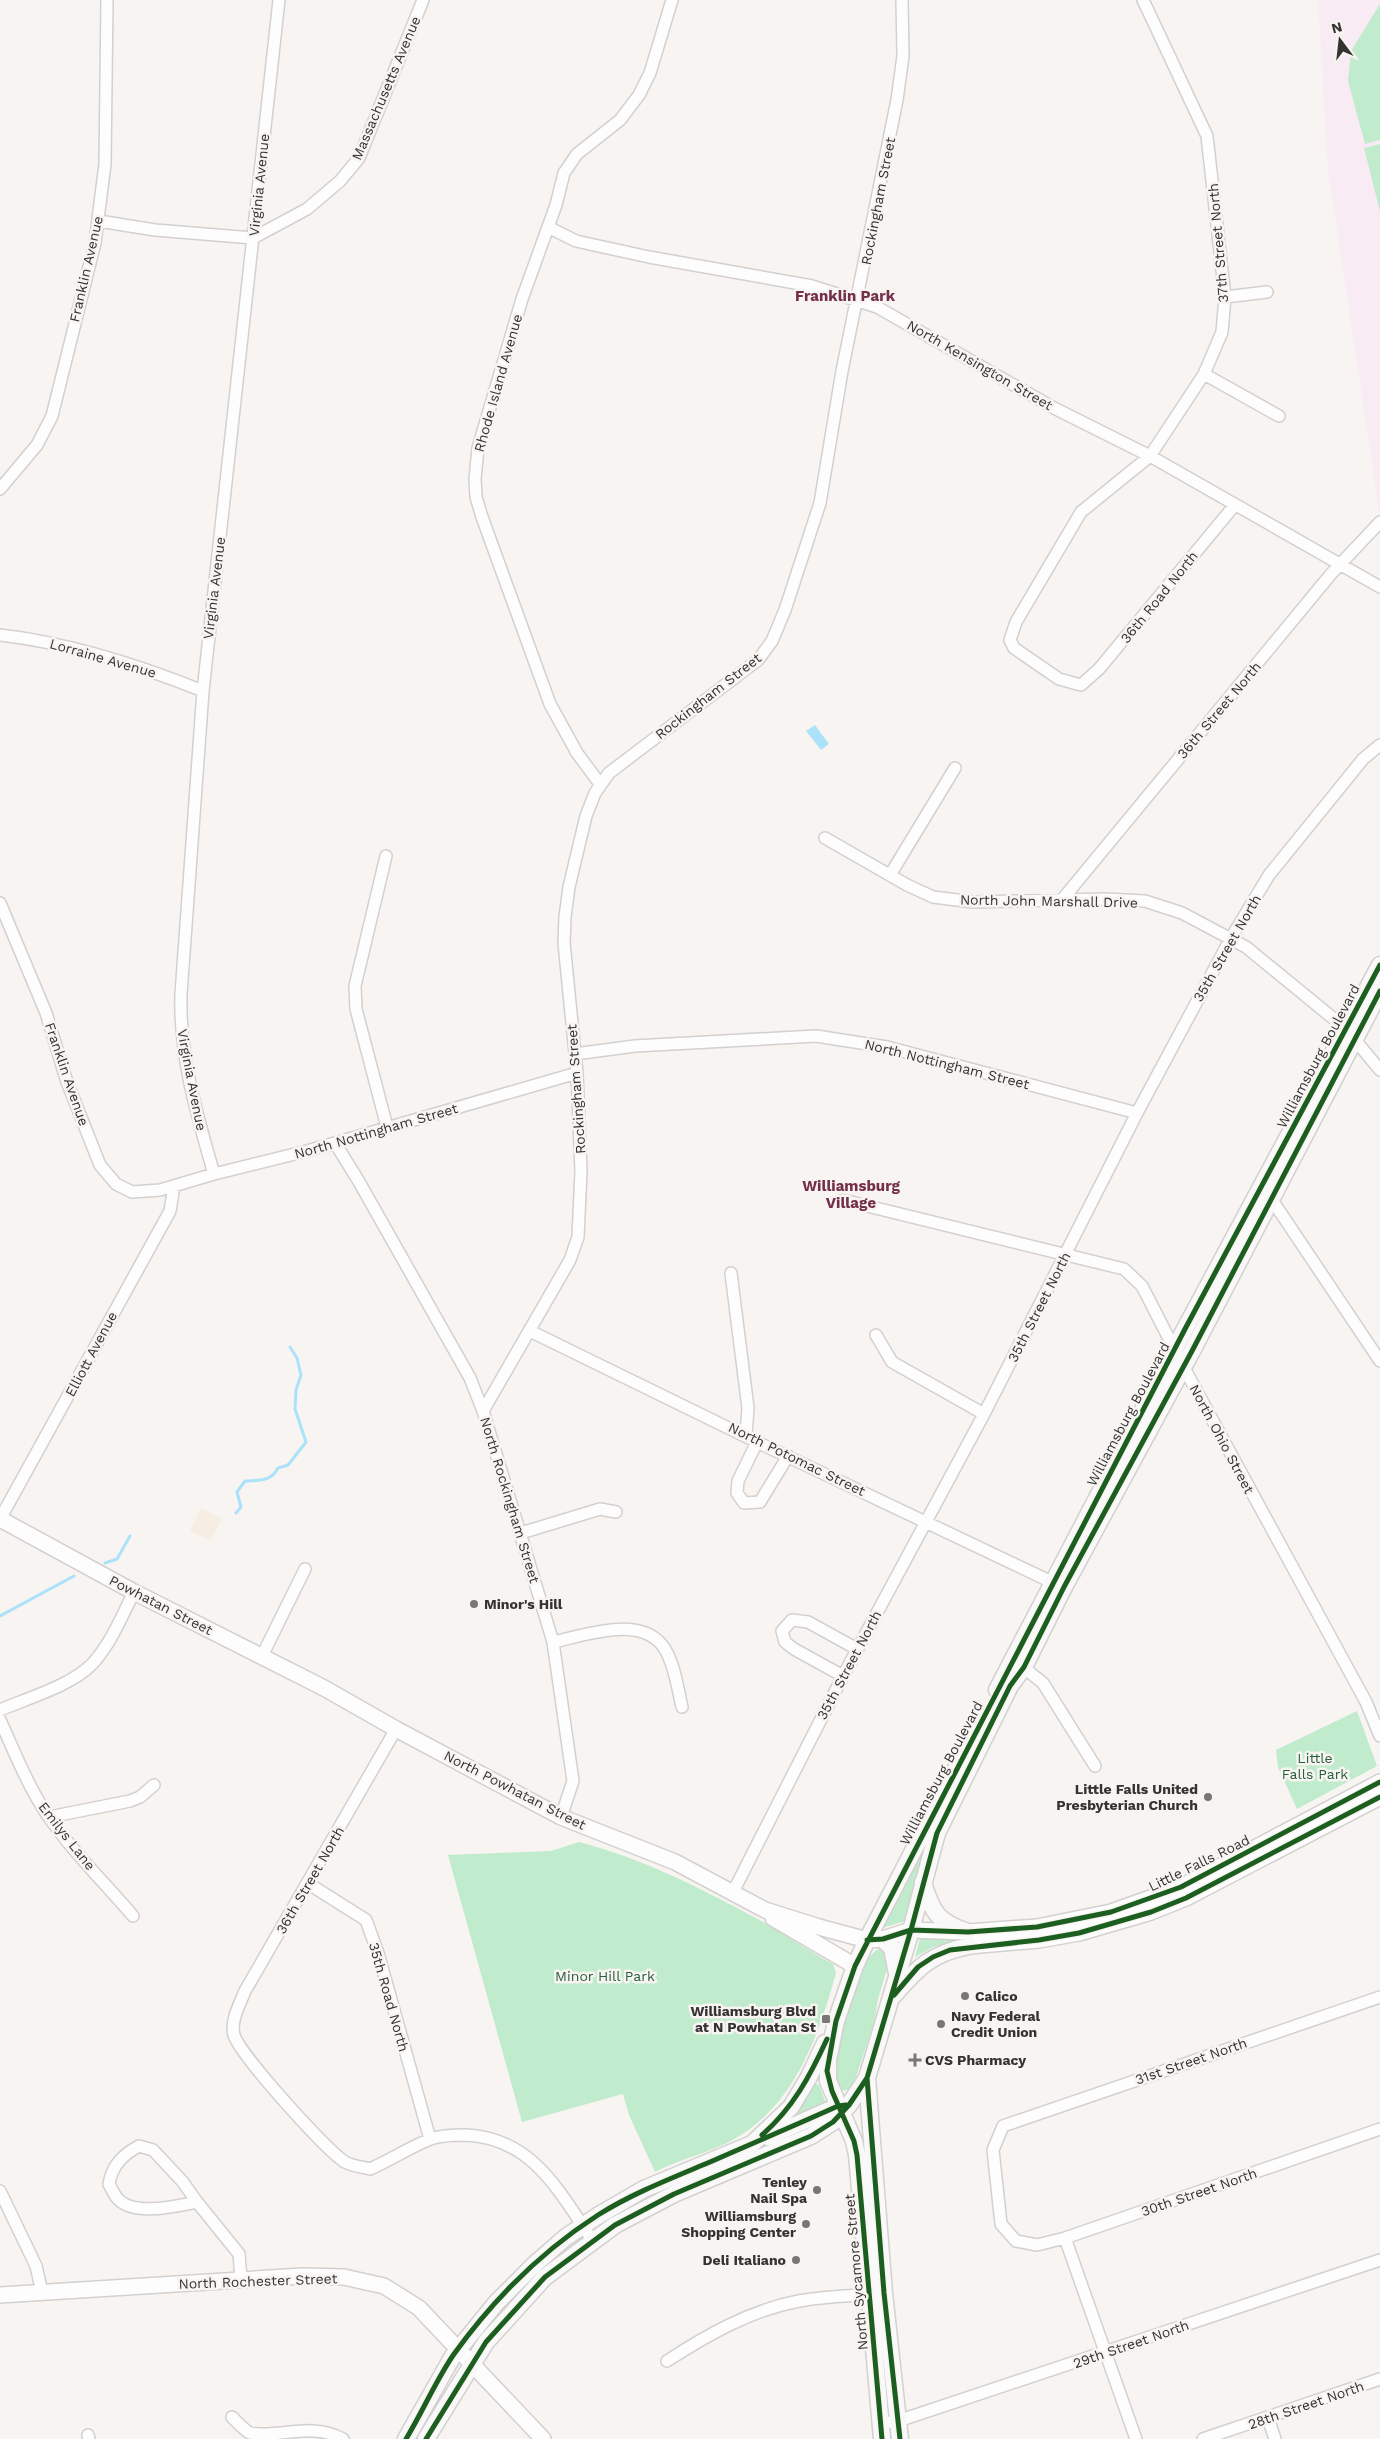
<svg xmlns="http://www.w3.org/2000/svg" width="1380" height="2439" font-family="'Work Sans',sans-serif">
  <style>
    .industrial { fill: #f6eee2 }
    .education { fill: #f8ebf3 }
    .green { fill: #c1ebcd }
    .water { fill: #ace2f9 }
    .lines { fill: none; stroke-linecap: round; stroke-linejoin: round }
    .stream { stroke: #ace2f9; stroke-width: 3 }
    .minor-casing { stroke: #d3d0cf; stroke-width: 14 }
    .tertiary-casing { stroke: #d3d0cf; stroke-width: 18 }
    .secondary-casing { stroke: #d3d0cf; stroke-width: 19 }
    .minor { stroke: #fefdfd; stroke-width: 11 }
    .tertiary { stroke: #fefdfd; stroke-width: 15 }
    .secondary { stroke: #faf9f9; stroke-width: 16 }
    .cycleway-casing { stroke: #f8f4f1; stroke-width: 8 }
    .cycleway { stroke: #1b5e20; stroke-width: 5 }
    .poi-dot { fill: #787775; stroke: #f8f4f1; stroke-width: 2 }
    .labels { text-anchor: middle; dominant-baseline: central; stroke-width: 5; stroke-linejoin: round; paint-order: stroke }
    .street-label { font-size: 14px; fill: #343332; stroke: #f8f4f1 }
    .poi-label { font-size: 14px; font-weight: bold; fill: #343332; stroke: #f8f4f1; text-anchor: end }
    .park-label { font-size: 14px; fill: #245e3a; stroke: #f8f4f1 }
    .neighbourhood-label { font-size: 15px; font-weight: bold; fill: #74304b; stroke: #f8f4f1 }
  </style>
  <rect width="100%" height="100%" fill="#f7f4f2"/>
  <path class="industrial" d="M201,1508L222,1518L211,1541L190,1531Z"/>
  <path class="education" d="M1318,0H1380V516L1328,168Z"/>
  <path class="green" d="M1380,4V140L1365,144L1348,81L1351,51Z
    M1380,144V211L1364,148Z
    M1357,1711L1377,1766L1297,1809L1278,1767L1276,1750Z
    M946,1800L906,1921L878,1929Z
    M579,1842C642,1858 700,1888 758,1919C783,1933 807,1950 833,1964L836,1973C819,2035 795,2104 736,2138C711,2153 681,2158 655,2172L629,2115L623,2094L522,2122L448,1855L551,1851Z
    M920,1938H957L955,1941L933,1947L915,1957Z
    M884,1945L888,1966L878,1999L874,2023L853,2086C835,2102 833,2071 834,2059C835,2047 861,1971 867,1961C871,1954 878,1948 884,1945Z
    M813,2083L819,2085L825,2101L821,2104V2107L790,2119Z"/>
  <path class="water" d="M815,725L829,744L821,750L806,731Z"/>
  <g class="lines">
    <path class="stream" d="M236,1513L241,1507L237,1492L245,1481C259,1480 271,1482 278,1468L288,1465L306,1442L295,1409L296,1390L301,1375L297,1358L290,1347
      M105,1563L117,1559L130,1536
      M0,1616L74,1576"/>
    <defs>
      <path id="minor" d="M1143,0L1207,136L1225,297L1222,332L1204,374L1150,456L1081,512L1016,622L1010,640L1014,648L1059,679L1081,685L1099,669L1234,506
        M99,221L155,230L253,238L307,209L340,181L359,158L423,0
        M548,227L576,241L649,257L812,286L877,307L1054,408L1150,456L1380,587
        M1225,297L1267,292
        M1204,374L1279,416
        M0,489L37,445L52,416L95,243L105,164L107,0
        M0,635C70,643 138,665 203,691
        M600,784L577,753L550,704L482,517L476,497L475,479L478,448L522,299L556,205L564,173L577,154L620,120L639,95L650,73L672,0
        M825,838L907,885L933,897L973,902L1105,899L1145,901L1182,913L1246,947L1345,1028L1380,1070
        M386,856L355,986L356,1009L387,1127
        M890,875L955,768
        M1061,901L1331,574L1380,522
        M0,903L46,1013L67,1082L100,1165L116,1184L132,1192L160,1190L214,1174L307,1151L577,1073
        M575,1054L635,1046L816,1036L887,1047L1137,1113
        M335,1143L358,1180L470,1378L483,1411L553,1642L573,1781L561,1817
        M214,1174C197,1115 179,1056 181,994L203,691L279,0
        M1268,1194L1380,1361
        M843,1200L1124,1269L1142,1286L1183,1366L1366,1702L1380,1736
        M731,1273L748,1408L746,1435
        M530,1331L757,1442L1058,1585
        M876,1335L892,1362L984,1414
        M483,1411L570,1260L578,1237L581,1171L577,1073L564,943L565,917L569,887L586,816L595,793L609,773L758,660L772,641L785,610L820,503L842,371L897,100L903,56L902,0
        M757,1442L738,1481L737,1493L744,1503L760,1502L788,1456
        M0,1519L170,1211L174,1186
        M521,1533L600,1509L616,1512
        M553,1642C587,1635 645,1613 666,1651C675,1667 678,1690 682,1707
        M262,1656L305,1569
        M1019,1664L1043,1683L1095,1766
        M843,1676L794,1649L785,1642L782,1631L792,1620L808,1622L857,1649
        M0,1710C28,1698 73,1685 93,1663C111,1643 122,1616 134,1592
        M0,1720C14,1751 27,1784 46,1813C71,1850 104,1882 133,1916
        M396,1729L245,1991C240,2004 230,2021 234,2035C240,2055 326,2150 345,2162C352,2166 362,2167 370,2169C390,2160 409,2148 428,2140C439,2135 455,2135 466,2135C533,2138 559,2192 593,2241
        M49,1817L130,1801L140,1797L154,1785
        M309,1884L366,1920L378,1953L430,2139
        M733,1892L843,1676L984,1414L1137,1113L1231,938L1269,875L1363,759L1380,745
        M1380,1997L1003,2126L993,2150L1001,2224L1016,2241L1037,2245L1065,2238L1380,2129
        M139,2146L153,2150L182,2181L197,2202C176,2206 133,2217 117,2198C114,2194 111,2188 109,2184C112,2166 122,2155 139,2146Z
        M0,2191L36,2266L42,2292
        M197,2202L239,2254L241,2279
        M1065,2238L1136,2439
        M667,2361C707,2335 751,2310 799,2301C824,2296 850,2296 875,2294
        M232,2417C237,2422 244,2430 250,2433C278,2439 311,2421 343,2439
        M1268,2418L1275,2439
        M880,2424L898,2421L1380,2260
        M88,2435L89,2439
        M1203,2439L1380,2379"/>
      <path id="tertiary" d="M0,1519L134,1592L324,1688L396,1729L561,1817L675,1862L765,1910L819,1927L867,1940L883,1939L911,1930L968,1932L1037,1927L1111,1912L1181,1887L1380,1782
        M773,1918L855,1966
        M969,1946L1039,1940L1079,1933L1151,1912L1186,1898L1380,1797
        M0,2295L302,2276L344,2277L384,2286L419,2308L543,2439"/>
      <path id="secondary" d="M997,1690L1185,1329L1380,965
        M923,1882C932,1913 938,1922 968,1932
        M883,1939L892,1948L897,1974
        M894,1995C918,1967 932,1953 969,1946
        M867,2078L884,2293L900,2439
        M768,2137L838,2106L849,2105
        M406,2439L453,2356L496,2303L535,2264L566,2237L599,2215L644,2189L752,2144L791,2107L809,2077L825,2043
        M426,2439L486,2342L545,2277L615,2225L674,2194L811,2136L833,2122L849,2105L867,2078L911,1930L937,1833L1010,1686L1024,1667L1064,1587L1192,1351L1380,991
        M882,2439L857,2155L854,2141L828,2081V2060L836,2021L855,1966L867,1940L975,1732"/>
    </defs>
    <use href="#minor" class="minor-casing"/>
    <use href="#tertiary" class="tertiary-casing"/>
    <use href="#secondary" class="secondary-casing"/>
    <use href="#minor" class="minor"/>
    <use href="#tertiary" class="tertiary"/>
    <use href="#secondary" class="secondary"/>
    <defs>
      <path id="cycleway" d="M867,1940L883,1939L911,1930L968,1932L1037,1927L1111,1912L1181,1887L1380,1782
        M894,1995L918,1967L933,1957L950,1950L1039,1940L1079,1933L1151,1912L1186,1898L1380,1797
        M867,2078L884,2293L900,2439
        M762,2135C793,2108 810,2076 827,2039
        M406,2439C423,2411 436,2380 454,2354C493,2300 542,2251 598,2215C633,2193 672,2178 710,2162C753,2143 796,2125 838,2106L846,2105
        M426,2439L486,2342L545,2277L615,2225L674,2194L811,2136L833,2122L849,2105L867,2078L911,1930L937,1833L1010,1686L1024,1667L1064,1587L1192,1351L1380,991
        M882,2439L857,2155L854,2141L832,2091L827,2071L836,2021L855,1966L1185,1329L1380,965"/>
    </defs>
    <use href="#cycleway" class="cycleway-casing"/>
    <use href="#cycleway" class="cycleway"/>
  </g>
  <g class="poi-dot">
    <circle cx="474" cy="1604" r="5"/>
    <circle cx="1208" cy="1797" r="5"/>
    <circle cx="965" cy="1996" r="5"/>
    <rect x="821" y="2014" width="10" height="10" rx="2.5"/>
    <circle cx="941" cy="2024" r="5"/>
    <path d="M912.5 2052.5h5v5h5v5h-5v5h-5v-5h-5v-5h5z"/>
    <circle cx="817" cy="2190" r="5"/>
    <circle cx="806" cy="2224" r="5"/>
    <circle cx="796" cy="2260" r="5"/>
  </g>
  <g class="labels">
    <g class="street-label">
      <text transform="translate(386 88) rotate(-67)">Massachusetts Avenue</text>
      <text transform="translate(259 185) rotate(-84)">Virginia Avenue</text>
      <text transform="translate(878 201) rotate(-79)">Rockingham Street</text>
      <text transform="translate(1218 243) rotate(-95)">37th Street North</text>
      <text transform="translate(86 269) rotate(-77)">Franklin Avenue</text>
      <text transform="translate(980 365) rotate(30)">North Kensington Street</text>
      <text transform="translate(498 383) rotate(-74)">Rhode Island Avenue</text>
      <text transform="translate(214 588) rotate(-83)">Virginia Avenue</text>
      <text transform="translate(1159 597) rotate(-51)">36th Road North</text>
      <text transform="translate(103 658) rotate(16)">Lorraine Avenue</text>
      <text transform="translate(708 696) rotate(-38)">Rockingham Street</text>
      <text transform="translate(1219 710) rotate(-50)">36th Street North</text>
      <text transform="translate(1049 901) rotate(1)">North John Marshall Drive</text>
      <text transform="translate(1227 948) rotate(-60)">35th Street North</text>
      <text transform="translate(1318 1056) rotate(-62)">Williamsburg Boulevard</text>
      <text transform="translate(947 1064) rotate(14)">North Nottingham Street</text>
      <text transform="translate(67 1074) rotate(71)">Franklin Avenue</text>
      <text transform="translate(192 1080) rotate(79)">Virginia Avenue</text>
      <text transform="translate(576 1089) rotate(-94)">Rockingham Street</text>
      <text transform="translate(376 1131) rotate(-16)">North Nottingham Street</text>
      <text transform="translate(1039 1307) rotate(-63)">35th Street North</text>
      <text transform="translate(91 1354) rotate(-62)">Elliott Avenue</text>
      <text transform="translate(1128 1414) rotate(-62)">Williamsburg Boulevard</text>
      <text transform="translate(1222 1439) rotate(62)">North Ohio Street</text>
      <text transform="translate(797 1459) rotate(26)">North Potomac Street</text>
      <text transform="translate(510 1500) rotate(73)">North Rockingham Street</text>
      <text transform="translate(161 1605) rotate(27)">Powhatan Street</text>
      <text transform="translate(849 1665) rotate(-62)">35th Street North</text>
      <text transform="translate(941 1773) rotate(-62)">Williamsburg Boulevard</text>
      <text transform="translate(515 1790) rotate(27)">North Powhatan Street</text>
      <text transform="translate(67 1836) rotate(52)">Emilys Lane</text>
      <text transform="translate(1199 1863) rotate(-26)">Little Falls Road</text>
      <text transform="translate(310 1880) rotate(-60)">36th Street North</text>
      <text transform="translate(389 1997) rotate(74)">35th Road North</text>
      <text transform="translate(1191 2061) rotate(-19)">31st Street North</text>
      <text transform="translate(1199 2192) rotate(-19)">30th Street North</text>
      <text transform="translate(856 2272) rotate(-95)">North Sycamore Street</text>
      <text transform="translate(258 2281) rotate(-2)">North Rochester Street</text>
      <text transform="translate(1131 2344) rotate(-19)">29th Street North</text>
      <text transform="translate(1306 2405) rotate(-19)">28th Street North</text>
    </g>
    <g class="poi-label">
      <text x="484" y="1604" text-anchor="start">Minor's Hill</text>
      <text x="1198" y="1789">Little Falls United<tspan x="1198" dy="16">Presbyterian Church</tspan></text>
      <text x="975" y="1996" text-anchor="start">Calico</text>
      <text x="816" y="2011">Williamsburg Blvd<tspan x="816" dy="16">at N Powhatan St</tspan></text>
      <text x="951" y="2016" text-anchor="start">Navy Federal<tspan x="951" dy="16">Credit Union</tspan></text>
      <text x="925" y="2060" text-anchor="start">CVS Pharmacy</text>
      <text x="807" y="2182">Tenley<tspan x="807" dy="16">Nail Spa</tspan></text>
      <text x="796" y="2216">Williamsburg<tspan x="796" dy="16">Shopping Center</tspan></text>
      <text x="786" y="2260">Deli Italiano</text>
    </g>
    <g class="park-label">
      <text x="1315" y="1758">Little<tspan x="1315" dy="16">Falls Park</tspan></text>
      <text x="605" y="1976">Minor Hill Park</text>
    </g>
    <g class="neighbourhood-label">
      <text x="845" y="296">Franklin Park</text>
      <text x="851" y="1186">Williamsburg<tspan x="851" dy="17">Village</tspan></text>
    </g>
  </g>
  <g transform="translate(1340 40) rotate(345)" stroke="#f8f4f1" stroke-width="4" paint-order="stroke">
  <path d="M0-4L9 19L0 12L-9 19Z" fill="#343332"/>
  <text y="-8" font-size="14" font-weight="bold" text-anchor="middle" fill="#343332">N</text>
  </g>
</svg>
